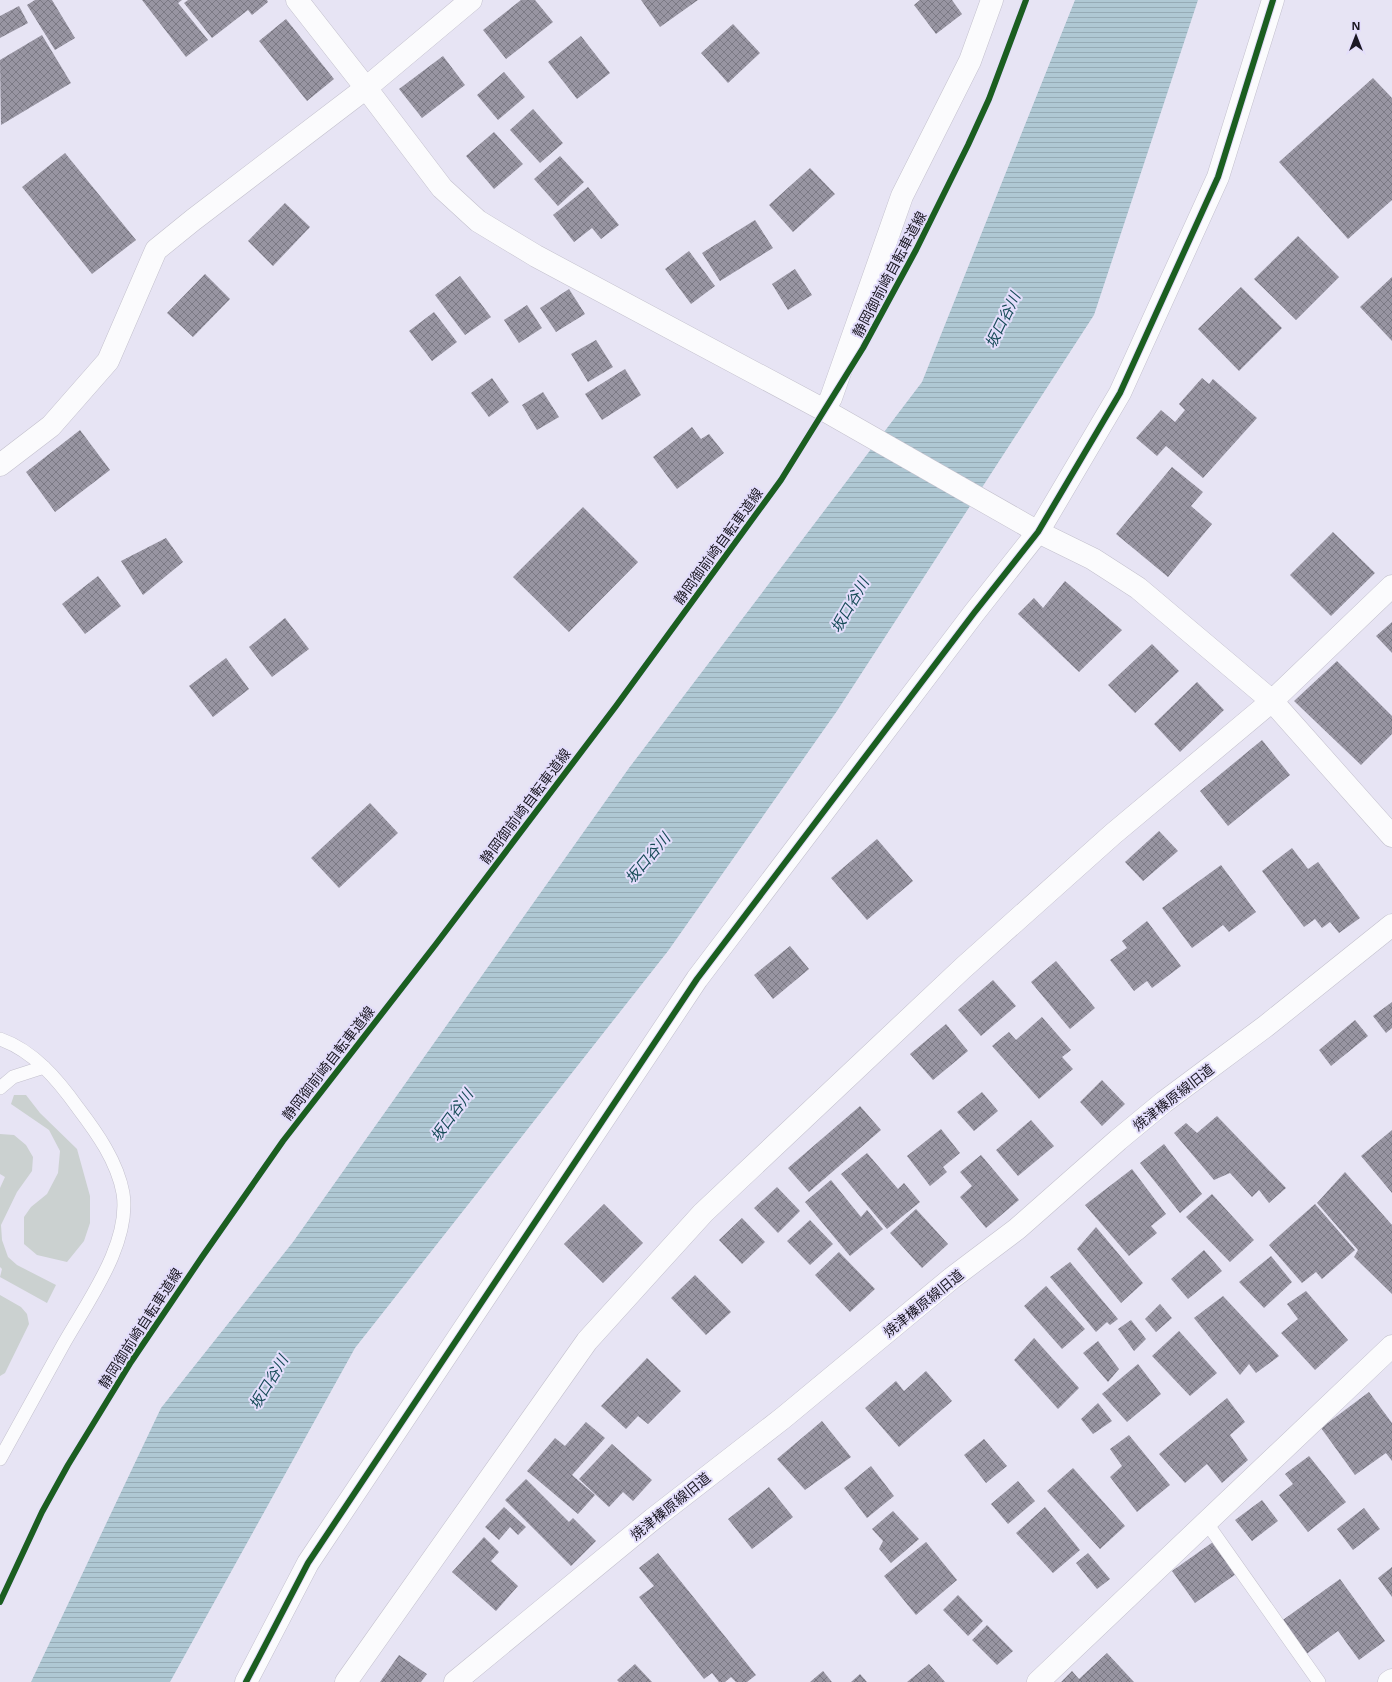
<svg xmlns="http://www.w3.org/2000/svg" width="1392" height="1682" font-family="'Open Sans','Noto Sans JP',sans-serif">
  <style>
    .green { fill: #cbd1d0 }
    .water { fill: url(#water-rules) }
    .building { fill: url(#building-cross-hatch) }
    .lines { fill: none; stroke-linecap: round; stroke-linejoin: round }
    .service-casing { stroke: #c3c0cd; stroke-width: 14 }
    .minor-casing { stroke: #c3c0cd; stroke-width: 23 }
    .tertiary-casing { stroke: #c3c0cd; stroke-width: 23 }
    .service { stroke: #fbfbfd; stroke-width: 13 }
    .minor { stroke: #fbfbfd; stroke-width: 22 }
    .tertiary { stroke: #fbfbfd; stroke-width: 22 }
    .cycleway-casing { stroke: #e3ddfb; stroke-width: 8 }
    .cycleway { stroke: #1b5e20; stroke-width: 6 }
    .labels { text-anchor: middle; dominant-baseline: central; stroke-width: 4; stroke-linejoin: round; paint-order: stroke }
    .street-label { font-size: 14px; fill: #1b1823; stroke: #e3ddfb }
    .water-label { font-size: 15px; font-style: italic; fill: #164b57; stroke: #e3ddfb }
  </style>
  <defs>
    <pattern id="water-rules" width="6" height="5" patternUnits="userSpaceOnUse"><rect width="6" height="5" fill="#afc8d4"/><path d="M0 2.5h6" fill="none" stroke="#96abb6"/></pattern>
    <pattern id="building-cross-hatch" width="8" height="8" patternUnits="userSpaceOnUse"><rect width="8" height="8" fill="#9895a2"/><path d="M0 0l8 8M0 8l8-8" fill="none" stroke="#7b7984"/></pattern>
  </defs>
  <rect width="100%" height="100%" fill="#e7e4f4"/>
  <path class="green" d="M14,1095H26L40,1113L77,1149L90,1196V1223L84,1241L67,1262L37,1255L24,1244V1217L31,1207L47,1194L58,1173L60,1151L49,1130L11,1104Z
    M0,1134L14,1135L26,1145L33,1157L32,1171L17,1192L1,1225L2,1240L8,1257L17,1265L56,1285L47,1303L0,1277L2,1269L0,1267V1188L5,1177L0,1174Z
    M0,1295L21,1307L27,1314L29,1324L5,1373L0,1376Z"/>
  <path class="water" d="M1075,0H1198L1094,315L837,711L668,951L355,1348L170,1682H31L161,1408L293,1242L629,768L922,382Z"/>
  <path class="building" d="M35,0H52L75,38L55,50L27,5Z
    M142,0H182L178,3L208,40L186,57Z
    M188,0H267L268,2L252,15L248,10L212,38L184,3Z
    M521,0H535L553,22L506,59L483,30Z
    M641,0H698L660,27Z
    M920,0H952L962,14L936,34L914,5Z
    M19,6L28,23L0,38V16Z
    M286,19L334,79L307,101L259,41Z
    M733,24L760,53L728,83L701,53Z
    M42,35L71,83L1,125L0,60Z
    M581,36L610,73L577,99L548,62Z
    M443,56L465,85L422,118L399,89Z
    M504,72L525,97L498,120L477,95Z
    M1373,78L1392,98V200L1348,239L1279,162Z
    M533,109L563,143L540,163L510,130Z
    M494,132L523,164L494,189L466,156Z
    M65,153L136,240L92,274L22,187Z
    M560,156L584,182L558,206L534,179Z
    M810,168L835,194L793,232L769,205Z
    M588,187L619,225L601,239L592,228L574,242L553,215Z
    M285,203L310,227L273,266L248,241Z
    M755,220L773,248L720,281L702,253Z
    M1298,236L1339,277L1296,320L1254,279Z
    M689,251L715,286L691,304L665,269Z
    M795,269L812,295L788,310L772,284Z
    M205,274L230,299L193,337L167,313Z
    M460,276L491,317L465,335L435,295Z
    M1392,277V341L1360,307Z
    M1241,287L1282,328L1239,371L1198,329Z
    M569,289L585,314L556,332L540,308Z
    M527,305L542,328L519,343L504,320Z
    M434,312L457,342L432,361L409,331Z
    M596,340L613,367L588,382L571,354Z
    M625,369L641,395L602,420L585,394Z
    M492,378L509,402L489,417L471,393Z
    M1202,378L1209,384L1213,379L1257,418L1203,478L1166,446L1157,456L1136,438L1161,410L1175,422L1185,410L1179,404Z
    M543,392L559,417L537,430L522,405Z
    M692,427L701,439L709,434L724,453L677,489L653,457Z
    M80,430L110,470L55,512L26,472Z
    M1172,467L1203,492L1191,506L1212,524L1168,577L1116,534Z
    M583,507L638,562L569,632L513,577Z
    M1333,532L1375,573L1331,616L1290,575Z
    M166,538L183,562L143,595L121,561Z
    M98,576L121,606L85,634L62,604Z
    M1065,581L1122,630L1079,672L1018,614L1034,598L1043,608Z
    M285,618L309,649L272,677L249,647Z
    M1392,622V653L1376,636Z
    M1152,644L1179,671L1135,713L1108,685Z
    M226,658L249,689L213,717L189,686Z
    M1337,661L1392,716V734L1361,765L1294,701Z
    M1197,682L1224,710L1180,752L1154,724Z
    M1262,740L1290,775L1228,826L1200,791Z
    M370,803L398,833L339,888L311,858Z
    M1159,831L1178,851L1143,881L1125,862Z
    M877,839L913,881L867,920L831,878Z
    M1292,848L1308,869L1318,862L1360,918L1339,933L1330,922L1322,928L1315,919L1304,927L1262,871Z
    M1221,865L1256,912L1229,932L1223,925L1192,948L1162,908Z
    M1147,921L1181,966L1152,988L1147,981L1134,991L1110,960L1127,948L1122,941Z
    M790,946L809,969L773,999L754,975Z
    M1056,961L1095,1008L1070,1029L1031,982Z
    M993,980L1016,1006L981,1036L958,1010Z
    M1392,1002V1028L1386,1033L1373,1016Z
    M1042,1017L1071,1050L1062,1057L1073,1069L1039,1099L992,1046L1009,1032L1016,1040Z
    M1355,1020L1368,1036L1331,1066L1319,1050Z
    M946,1024L968,1051L933,1080L910,1054Z
    M1102,1080L1125,1104L1102,1126L1080,1102Z
    M982,1092L998,1111L974,1131L957,1112Z
    M860,1106L881,1130L809,1192L788,1168Z
    M1217,1116L1286,1188L1269,1203L1259,1190L1252,1197L1230,1173L1214,1180L1174,1133L1186,1123L1197,1133Z
    M1031,1120L1054,1146L1018,1176L996,1150Z
    M941,1129L960,1153L943,1167L947,1172L930,1186L907,1156Z
    M1392,1130V1193L1361,1156Z
    M1164,1144L1202,1194L1180,1213L1140,1163Z
    M867,1153L898,1189L904,1183L920,1202L887,1229L841,1174Z
    M981,1155L1019,1200L986,1228L960,1197L972,1186L960,1172Z
    M1132,1169L1166,1214L1151,1226L1157,1233L1129,1256L1085,1205Z
    M1345,1172L1392,1225V1294L1354,1257L1358,1250L1317,1203Z
    M831,1180L861,1217L867,1210L883,1229L850,1256L805,1202Z
    M777,1187L800,1211L778,1233L754,1208Z
    M1212,1194L1254,1240L1230,1262L1186,1217Z
    M604,1204L643,1243L603,1283L564,1244Z
    M1315,1204L1355,1250L1322,1279L1316,1272L1302,1283L1269,1245Z
    M916,1209L948,1244L922,1268L890,1233Z
    M742,1218L765,1242L742,1264L719,1240Z
    M810,1220L833,1244L810,1265L787,1241Z
    M1096,1227L1143,1283L1121,1303L1077,1249Z
    M1204,1250L1222,1271L1188,1299L1171,1279Z
    M839,1252L875,1289L850,1312L815,1275Z
    M1271,1256L1292,1282L1264,1308L1239,1282Z
    M1070,1262L1118,1319L1110,1325L1107,1322L1096,1332L1050,1277Z
    M695,1275L731,1312L706,1335L671,1298Z
    M1046,1286L1085,1329L1062,1349L1024,1306Z
    M1306,1291L1348,1340L1315,1370L1281,1333L1298,1319L1287,1304Z
    M1223,1296L1279,1356L1256,1373L1249,1364L1240,1375L1194,1318Z
    M1160,1304L1172,1318L1156,1332L1145,1319Z
    M1131,1320L1146,1339L1134,1351L1118,1329Z
    M1179,1331L1217,1373L1190,1396L1152,1356Z
    M1034,1338L1079,1388L1058,1409L1014,1360Z
    M1098,1341L1119,1369L1108,1382L1083,1353Z
    M647,1358L681,1391L648,1424L638,1416L626,1429L601,1406Z
    M1138,1364L1161,1394L1127,1422L1102,1394Z
    M926,1371L952,1401L899,1447L865,1408L896,1381L904,1391Z
    M1369,1392L1392,1423V1461L1386,1453L1355,1475L1321,1428Z
    M1227,1398L1245,1422L1230,1435L1248,1460L1222,1483L1207,1464L1185,1483L1159,1454Z
    M1098,1403L1112,1421L1093,1434L1081,1419Z
    M822,1421L851,1457L805,1490L777,1459Z
    M586,1422L605,1438L572,1475L595,1495L578,1514L527,1471L555,1438L565,1446Z
    M1129,1435L1170,1485L1137,1512L1110,1477L1122,1466L1110,1449Z
    M984,1439L1007,1466L986,1483L964,1455Z
    M612,1444L652,1480L633,1501L623,1492L609,1507L579,1479Z
    M1309,1456L1346,1502L1308,1532L1279,1495L1293,1484L1285,1474Z
    M871,1466L894,1496L867,1518L844,1488Z
    M1073,1468L1125,1526L1100,1549L1047,1491Z
    M526,1479L569,1522L573,1518L596,1541L571,1566L505,1500Z
    M1018,1481L1035,1501L1008,1524L991,1504Z
    M769,1487L793,1517L752,1549L728,1519Z
    M1262,1500L1278,1521L1252,1541L1235,1520Z
    M504,1507L526,1527L518,1535L510,1527L499,1540L485,1527Z
    M1045,1507L1080,1550L1053,1573L1016,1533Z
    M1364,1508L1380,1529L1353,1550L1337,1529Z
    M893,1511L919,1539L891,1563L879,1549L883,1541L872,1529Z
    M484,1537L499,1552L491,1561L518,1586L496,1611L452,1572Z
    M926,1542L957,1580L916,1615L884,1576Z
    M1213,1542L1236,1574L1195,1603L1172,1571Z
    M658,1553L756,1675L747,1682H736L731,1677L725,1682H719L712,1673L704,1679L639,1597L654,1586L639,1568Z
    M1088,1553L1110,1579L1097,1589L1076,1563Z
    M1392,1567V1597L1378,1578Z
    M1340,1579L1385,1641L1359,1660L1338,1631L1305,1655L1280,1622Z
    M958,1595L983,1621L968,1636L943,1610Z
    M987,1625L1013,1651L997,1665L972,1640Z
    M1107,1653L1134,1682H1061L1072,1671L1079,1679Z
    M399,1655L427,1674L421,1682H380Z
    M635,1664L652,1682H619L617,1680Z
    M929,1664L945,1682H907Z
    M823,1671L832,1682H810Z
    M860,1674L867,1682H851Z"/>
  <g class="lines">
    <defs>
      <path id="service" d="M0,1039C34,1051 58,1080 78,1108C97,1133 117,1161 123,1193C131,1244 87,1302 63,1345C42,1383 21,1421 0,1459
        M0,1088L13,1077L44,1067
        M1206,1522L1319,1682"/>
      <path id="minor" d="M824,410L831,398L902,196L970,61L992,0
        M0,465L51,426L108,361L156,250L193,220L366,88L471,0
        M246,1682L308,1563L697,979L974,613L1038,532L1120,393L1218,177L1273,0
        M346,1682L587,1341L703,1213L963,968L1113,834L1272,701
        M1038,1682L1392,1346
        M1389,1682L1392,1680"/>
      <path id="tertiary" d="M297,0L366,88L442,188L478,221L536,256L824,410L1038,532L1093,559L1138,588L1272,701L1392,836
        M1272,701L1392,586
        M455,1682L653,1519L783,1418L952,1278L1017,1229L1118,1140L1164,1102L1266,1026L1392,925"/>
    </defs>
    <use href="#service" class="service-casing"/>
    <use href="#minor" class="minor-casing"/>
    <use href="#tertiary" class="tertiary-casing"/>
    <use href="#service" class="service"/>
    <use href="#minor" class="minor"/>
    <use href="#tertiary" class="tertiary"/>
    <defs>
      <path id="cycleway" d="M0,1602L42,1512L68,1465L131,1362L202,1257L283,1141L436,944L616,706L781,480L863,348L916,250L968,145L989,99L1026,0
        M246,1682L308,1563L697,979L974,613L1038,532L1120,393L1218,177L1273,0"/>
    </defs>
    <use href="#cycleway" class="cycleway-casing"/>
    <use href="#cycleway" class="cycleway"/>
  </g>
  <g class="labels">
    <g class="street-label">
      <text transform="translate(889 274) rotate(-62)">静岡御前崎自転車道線</text>
      <text transform="translate(718 546) rotate(-54)">静岡御前崎自転車道線</text>
      <text transform="translate(525 806) rotate(-53)">静岡御前崎自転車道線</text>
      <text transform="translate(328 1063) rotate(-52)">静岡御前崎自転車道線</text>
      <text transform="translate(1173 1097) rotate(-38)">焼津榛原線旧道</text>
      <text transform="translate(923 1303) rotate(-39)">焼津榛原線旧道</text>
      <text transform="translate(140 1328) rotate(-57)">静岡御前崎自転車道線</text>
      <text transform="translate(670 1506) rotate(-39)">焼津榛原線旧道</text>
    </g>
    <g class="water-label">
      <text transform="translate(1002 320) rotate(-64)">坂口谷川</text>
      <text transform="translate(849 605) rotate(-60)">坂口谷川</text>
      <text transform="translate(647 858) rotate(-50)">坂口谷川</text>
      <text transform="translate(451 1115) rotate(-54)">坂口谷川</text>
      <text transform="translate(268 1382) rotate(-59)">坂口谷川</text>
    </g>
  </g>
  <g transform="translate(1356 36)" stroke="#e3ddfb" stroke-width="3" paint-order="stroke">
  <path d="M0-3L7 15L0 10L-7 15Z" fill="#1b1823"/>
  <text y="-6" font-size="11" font-weight="bold" text-anchor="middle" fill="#1b1823">N</text>
  </g>
</svg>
